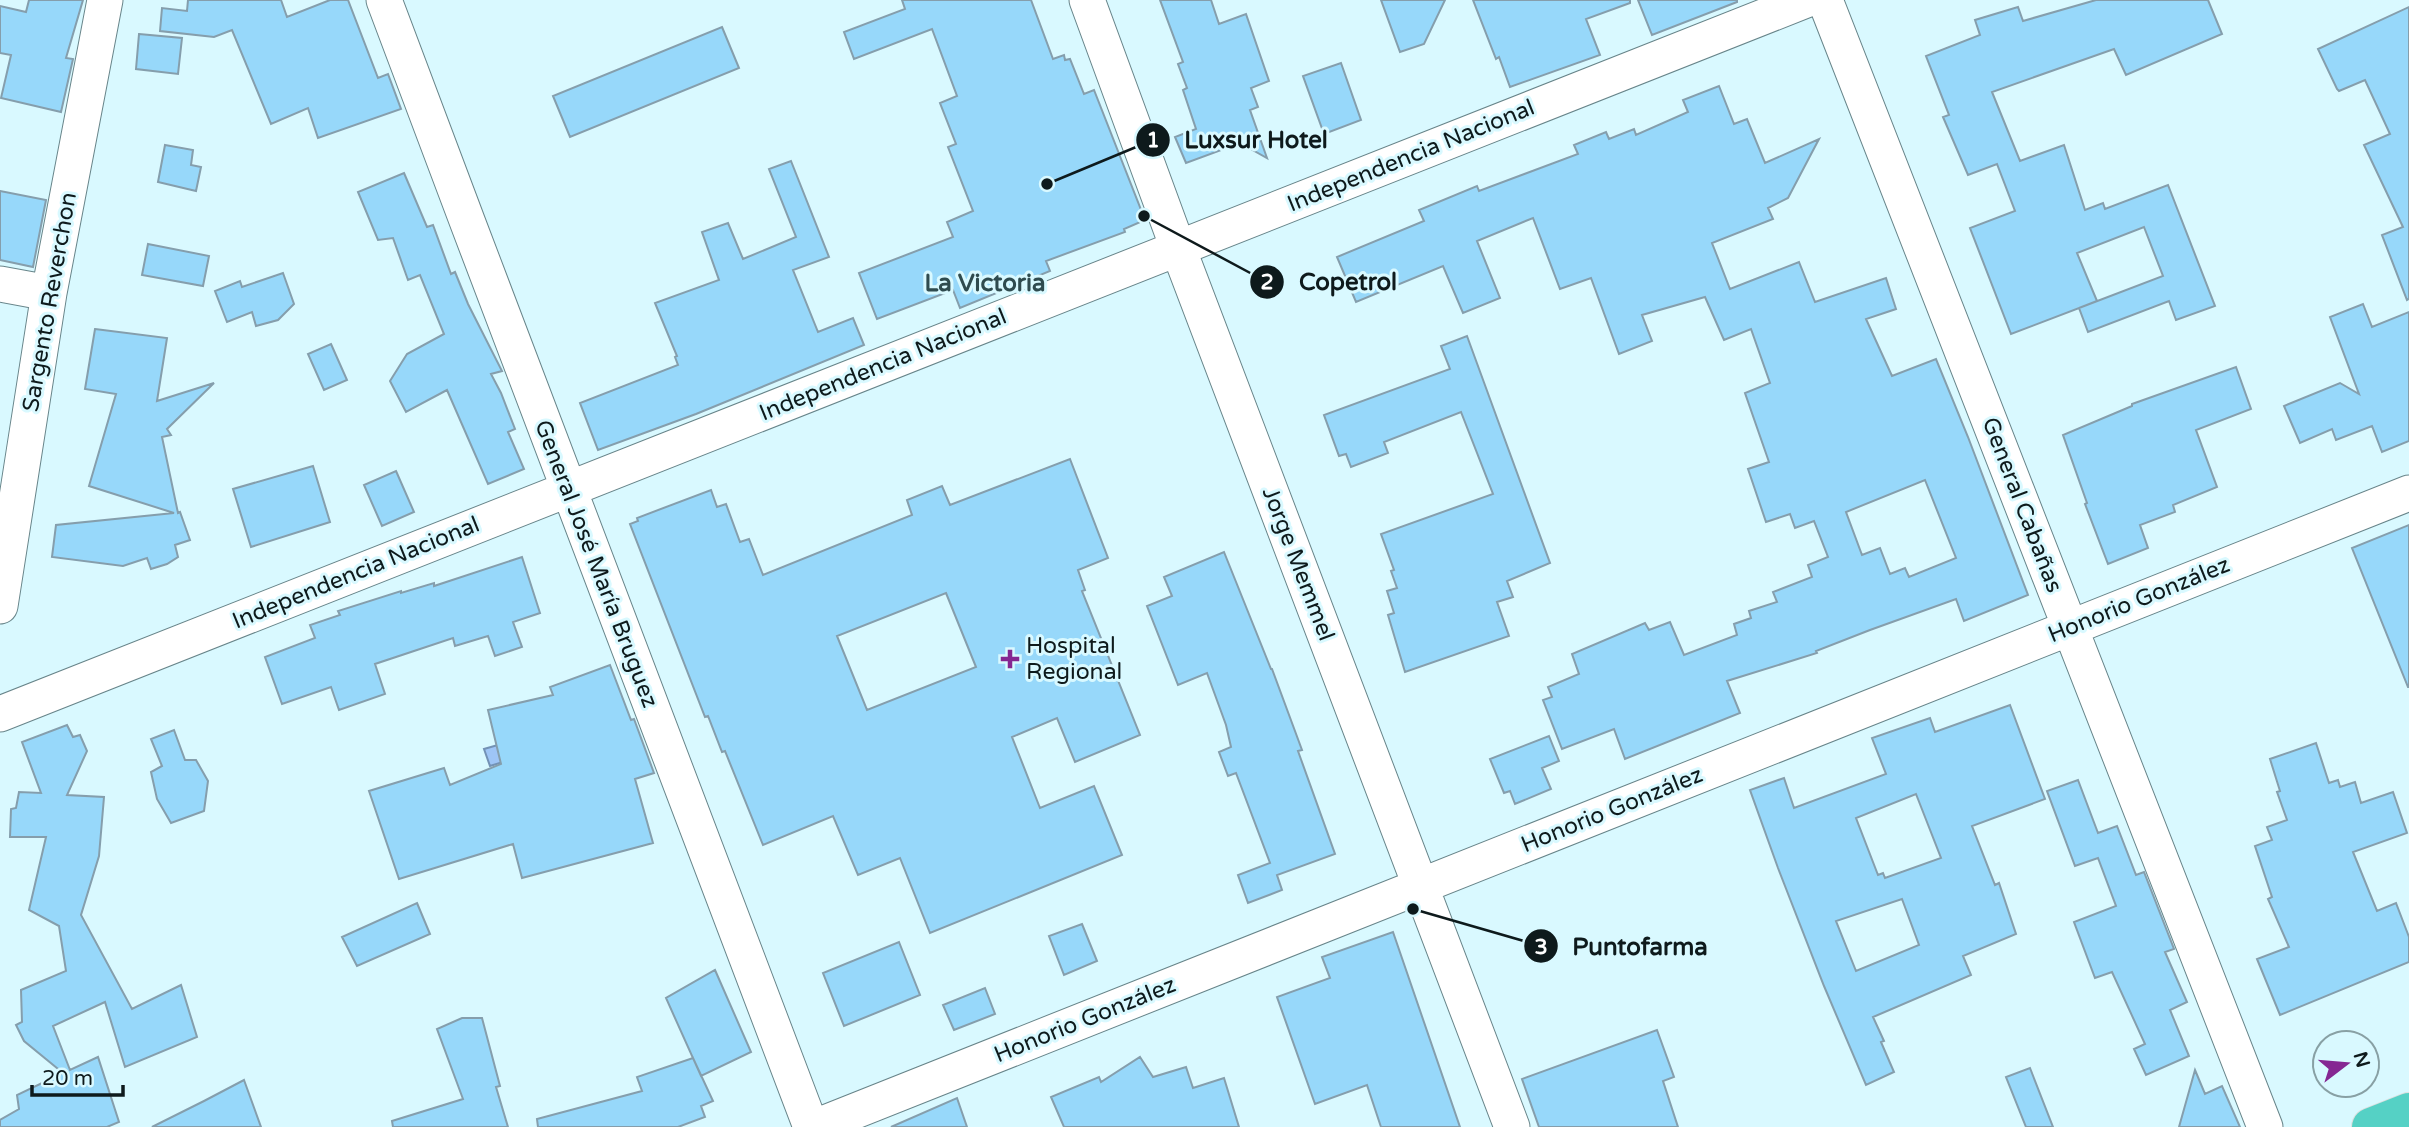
<svg xmlns="http://www.w3.org/2000/svg" width="2409" height="1127" font-family="'Varela Round',sans-serif">
  <style>
    .water { fill: #9ec5f6; stroke: #7392b5; stroke-width: 2 }
    .building { fill: #97d8fa; stroke: #859eac; stroke-width: 2; fill-rule: evenodd }
    .lines { fill: none; stroke-linecap: round; stroke-linejoin: round }
    .minor-casing { stroke: #68858a; stroke-width: 37 }
    .highway-casing { stroke: #dddfdf; stroke-width: 40 }
    .minor { stroke: #fff; stroke-width: 35 }
    .highway { stroke: #55d1c5; stroke-width: 38 }
    .poi-dot { fill: #852792; stroke: #d9f9ff; stroke-width: 2.5 }
    .labels { text-anchor: middle; dominant-baseline: central; stroke-width: 6; stroke-linejoin: round; paint-order: stroke }
    .street-label { font-size: 23px; fill: #0e1a1c; stroke: #d9f9ff }
    .poi-label { font-size: 23px; fill: #0e1a1c; stroke: #d9f9ff; text-anchor: start }
    .neighbourhood-label { font-size: 24px; font-weight: bold; fill: #2f4b4f; stroke: #d9f9ff }
    .leader { fill: none; stroke: #0e1a1c; stroke-width: 2.5 }
    .callout-dot { fill: #0e1a1c; stroke: #d9f9ff; stroke-width: 2.5 }
    .mark-label { font-size: 21px; text-anchor: middle; font-weight: bold; fill: #fff }
    .callout-label { font-size: 24px; text-anchor: middle; font-weight: bold; fill: #0e1a1c; stroke: #d9f9ff; stroke-width: 6; stroke-linejoin: round; paint-order: stroke }
  </style>
  <rect width="100%" height="100%" fill="#d9f9ff"/>
  <path class="water" d="M515,740L535,752L490,766L484,749Z"/>
  <path class="building" d="M29,0H83L66,58L73,59L61,112L1,98L11,55L0,53V6L26,12Z
    M188,0H281L287,17L330,0H348L378,78L388,74L401,109L318,138L308,108L271,124L232,30L214,37L160,31L162,8L187,11Z
    M902,0H1031L1053,59L1064,55L1065,60L1070,59L1084,94L1094,90L1145,220L1124,229L1125,232L1046,261L1050,271L960,308L953,290L877,319L859,273L953,237L947,222L973,211L948,147L956,144L940,103L957,96L932,29L854,59L844,32L905,9Z
    M1160,0H1211L1219,24L1246,14L1269,81L1251,88L1258,107L1250,110L1267,158L1240,143L1186,163L1175,137L1196,129L1183,90L1187,88L1178,64L1183,62Z
    M1381,0H1445L1424,44L1400,52Z
    M1473,0H1630V3L1586,19L1600,55L1510,87L1499,57L1496,59Z
    M1638,0H1737V2L1652,35Z
    M2096,0H2208L2222,34L2126,75L2114,49L1992,92L2020,161L2064,145L2085,210L2103,203L2105,209L2168,185L2215,306L2176,320L2169,301L2088,332L2079,308L2011,334L1970,228L2015,211L1997,164L1968,175L1943,117L1949,115L1926,56L1980,35L1975,20L2018,7L2023,21ZM2144,227L2163,276L2079,308L2097,301L2077,253Z
    M2409,7V299L2407,300L2382,235L2403,227L2364,145L2390,134L2365,80L2339,91L2337,89L2318,49Z
    M722,27L739,68L570,137L553,96Z
    M139,34L182,38L178,74L136,69Z
    M1341,63L1361,120L1324,134L1303,76Z
    M1719,86L1734,124L1747,119L1765,163L1819,139L1788,198L1768,208L1773,219L1712,243L1730,289L1799,262L1815,302L1886,278L1896,309L1866,319L1892,376L1936,359L1968,437L2028,595L1964,621L1956,599L1870,630L1816,651L1817,653L1727,681L1740,713L1625,759L1614,729L1562,749L1543,700L1552,697L1548,687L1579,674L1572,654L1645,623L1649,630L1670,622L1684,655L1737,635L1734,624L1751,618L1749,611L1777,602L1773,592L1812,577L1808,565L1828,557L1814,521L1795,528L1790,514L1766,522L1748,469L1769,462L1745,393L1770,383L1751,329L1724,340L1705,297L1642,315L1652,341L1619,354L1591,278L1560,289L1533,218L1477,241L1500,298L1463,313L1443,266L1356,302L1337,257L1424,221L1419,210L1477,186L1479,191L1578,154L1574,145L1606,132L1609,139L1634,129L1636,135L1688,112L1683,100ZM1925,480L1956,558L1909,577L1905,568L1890,574L1880,548L1862,555L1846,512Z
    M165,145L193,150L191,165L201,167L196,191L158,182Z
    M791,161L829,257L793,270L818,332L853,318L864,345L696,414L598,450L580,403L678,365L675,357L677,356L655,303L719,280L702,232L728,223L743,259L796,237L769,169Z
    M404,173L427,227L433,225L451,274L455,272L468,304L502,371L491,374L501,393L515,429L508,432L524,469L488,484L447,390L406,412L390,381L407,354L444,334L420,275L408,280L393,238L378,240L358,192Z
    M0,191L46,200L33,267L0,260Z
    M148,244L209,256L203,286L142,275Z
    M283,273L294,304L278,320L256,326L252,312L227,322L215,291L240,281L242,287Z
    M2363,304L2372,327L2409,312V441L2382,452L2372,426L2336,440L2332,429L2300,443L2284,406L2340,383L2359,394L2330,317Z
    M95,329L167,338L157,401L214,383L167,429L171,435L162,437L178,513L180,512L190,540L175,545L178,557L167,564L151,569L147,558L123,566L52,557L56,525L174,513L89,486L116,394L85,389Z
    M1467,336L1550,563L1507,581L1513,597L1497,602L1509,636L1405,672L1388,615L1394,613L1387,591L1397,588L1391,571L1394,570L1381,534L1493,494L1461,412L1384,442L1388,453L1351,467L1346,454L1339,456L1324,415L1450,369L1441,346Z
    M331,344L347,380L324,390L308,354Z
    M2236,367L2251,409L2196,430L2217,487L2173,505L2175,512L2140,525L2148,548L2108,564L2085,504L2087,503L2063,435L2132,406V404Z
    M1070,459L1108,558L1078,570L1085,590L1082,591L1140,735L1075,762L1057,718L1012,737L1040,808L1094,786L1122,855L930,933L900,858L858,875L833,816L763,845L725,751L722,752L708,716L705,717L630,524L638,521L637,518L711,490L717,507L726,504L740,542L749,539L763,575L912,515L907,500L942,486L950,505ZM946,593L976,667L867,710L837,636Z
    M313,466L330,522L251,547L233,489Z
    M396,471L414,512L382,526L364,485Z
    M2409,525V687H2408L2352,548Z
    M1224,552L1271,669H1272L1302,750L1298,751L1335,854L1277,875L1282,890L1248,903L1238,875L1270,863L1236,773L1228,776L1219,752L1231,747L1226,725L1207,673L1178,685L1147,606L1172,596L1164,577Z
    M522,557L540,613L513,622L522,647L495,656L488,636L455,646L453,638L375,664L385,694L339,710L331,687L282,704L265,657L315,638L310,625L340,615L338,611L401,591V593L434,583V586Z
    M610,665L631,720L634,719L654,773L635,779L653,843L522,878L513,844L399,879L369,791L444,768L450,785L501,764L488,710L553,695L550,687Z
    M2010,705L2045,799L1972,826L1995,885L1999,883L2016,934L1963,956L1971,975L1873,1017L1884,1041L1881,1042L1894,1072L1866,1085L1824,986L1778,868L1750,790L1784,778L1794,808L1886,774L1872,738L1930,718L1935,732ZM1916,794L1941,858L1885,878L1883,873L1878,875L1856,818ZM1902,899L1919,945L1856,971L1836,921Z
    M67,725L73,737L80,735L87,751L67,795L104,797L99,856L81,915L132,1009L181,985L197,1037L125,1067L105,1002L53,1026L70,1070L98,1057L119,1122L107,1127H0V1120L19,1109L17,1095L63,1073L24,1041L16,1025L22,1022L21,990L66,971L59,926L29,910L46,837H10L11,809L16,808L19,792L41,793L22,742Z
    M174,730L185,760H196L208,781L204,811L171,823L157,799L151,772L162,766L151,739Z
    M1549,736L1559,761L1542,768L1551,789L1515,804L1510,791L1504,793L1490,759Z
    M2316,743L2329,783L2338,780L2340,787L2355,782L2361,803L2393,792L2407,833L2353,852L2377,911L2396,903L2409,937V962L2280,1015L2257,959L2289,947L2268,899L2272,897L2255,846L2272,840L2267,827L2287,820L2277,792L2280,791L2270,759Z
    M2078,780L2098,833L2117,826L2136,875L2144,872L2174,949L2165,952L2187,1002L2170,1010L2189,1056L2146,1075L2134,1049L2145,1044L2112,972L2095,978L2074,922L2116,906L2098,858L2075,866L2047,791Z
    M417,903L430,934L357,966L342,937Z
    M1082,924L1097,961L1064,975L1049,936Z
    M1393,932L1460,1127H1381L1367,1085L1315,1104L1277,997L1330,978L1322,957Z
    M899,942L920,995L844,1026L823,973Z
    M715,970L751,1052L701,1076L666,998Z
    M985,988L995,1014L954,1030L943,1005Z
    M462,1018H482L500,1086L496,1087L508,1127H393L392,1121L463,1099L437,1029Z
    M1657,1030L1674,1077L1663,1081L1678,1127H1539L1522,1079Z
    M1140,1057L1153,1077L1186,1067L1193,1088L1224,1078L1239,1127H1064L1051,1097L1099,1077L1101,1082Z
    M693,1058L713,1101L701,1106L705,1117L678,1127H538L537,1119L642,1091L637,1077Z
    M2030,1068L2053,1127H2026L2006,1077Z
    M2195,1070L2205,1094L2222,1086L2240,1127H2179Z
    M244,1080L261,1127H152L204,1101Z
    M957,1098L967,1127H891Z"/>
  <g class="lines">
    <defs>
      <path id="minor" d="M384,0C525,376 668,751 811,1127
        M1087,0L1178,248L1512,1127
        M1825,0L2265,1127
        M0,284L49,293
        M0,606L49,293L105,0
        M0,714L1806,0
        M815,1127L2409,493"/>
      <path id="highway" d="M2371,1127L2409,1112"/>
    </defs>
    <use href="#minor" class="minor-casing"/>
    <use href="#highway" class="highway-casing"/>
    <use href="#minor" class="minor"/>
    <use href="#highway" class="highway"/>
  </g>
  <path class="poi-dot" d="M1006.5 648.5h7v7h7v7h-7v7h-7v-7h-7v-7h7z"/>
  <g class="labels">
    <g class="street-label">
      <text transform="translate(1411 156) rotate(-22)">Independencia Nacional</text>
      <text transform="translate(50 302) rotate(-80)">Sargento Reverchon</text>
      <text transform="translate(883 365) rotate(-22)">Independencia Nacional</text>
      <text transform="translate(2022 505) rotate(69)">General Cabañas</text>
      <text transform="translate(596 564) rotate(69)">General José María Bruguez</text>
      <text transform="translate(1298 564) rotate(69)">Jorge Memmel</text>
      <text transform="translate(356 573) rotate(-22)">Independencia Nacional</text>
      <text transform="translate(2139 600) rotate(-22)">Honorio González</text>
      <text transform="translate(1612 810) rotate(-22)">Honorio González</text>
      <text transform="translate(1085 1020) rotate(-22)">Honorio González</text>
    </g>
    <g class="poi-label">
      <text x="1026" y="646">Hospital<tspan x="1026" dy="26">Regional</tspan></text>
    </g>
    <g class="neighbourhood-label">
      <text x="985" y="283">La Victoria</text>
    </g>
  </g>
  <path class="leader" d="M1047 184L1153 140M1144 216L1267 282M1413 909L1541 946"/>
  <g class="callout-dot">
    <circle cx="1047" cy="184" r="7"/>
    <circle cx="1144" cy="216" r="7"/>
    <circle cx="1413" cy="909" r="7"/>
    <circle cx="1153" cy="140" r="18"/>
    <circle cx="1267" cy="282" r="18"/>
    <circle cx="1541" cy="946" r="18"/>
  </g>
  <g class="mark-label">
    <text x="1153" y="147">1</text>
    <text x="1267" y="289">2</text>
    <text x="1541" y="954">3</text>
  </g>
  <g class="callout-label">
    <text x="1256" y="148">Luxsur Hotel</text>
    <text x="1348" y="290">Copetrol</text>
    <text x="1640" y="955">Puntofarma</text>
  </g>
  <g transform="translate(2346 1064) rotate(74)"><circle r="33" fill="#d9f9ff" stroke="#88a0a4" stroke-width="2"/>
  <path d="M0-5L12 26L0 18L-12 26Z" fill="#852792"/>
  <text y="-10" font-size="19" font-weight="bold" text-anchor="middle" fill="#0e1a1c">N</text>
  </g>
  <path d="M32 1085v10h91v-10" fill="none" stroke="#0e1a1c" stroke-width="3.5"/>
  <text x="42" y="1085" font-size="21" fill="#0e1a1c" stroke="#d9f9ff" stroke-width="5" paint-order="stroke">20 m</text>
</svg>
